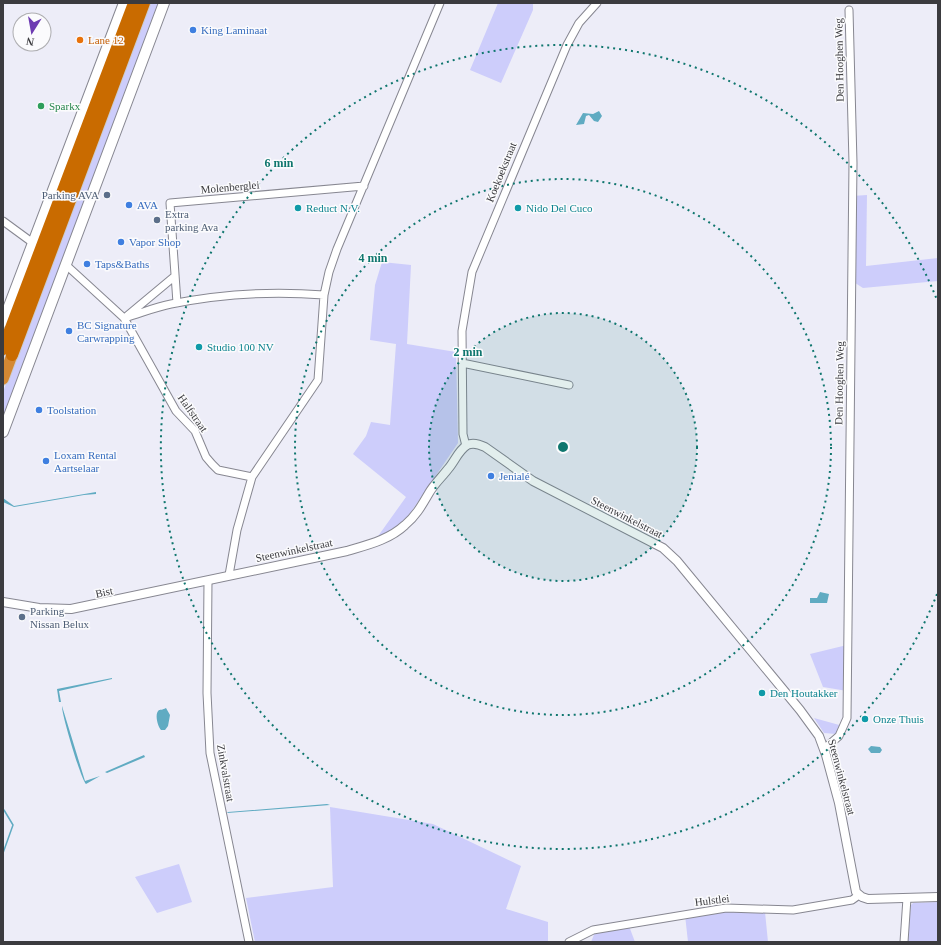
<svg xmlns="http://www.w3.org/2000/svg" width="941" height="945" font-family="'Times New Roman',serif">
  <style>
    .green { fill: #cdcdfb }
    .water { fill: #60abc2 }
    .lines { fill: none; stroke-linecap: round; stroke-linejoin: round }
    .stream { stroke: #60abc2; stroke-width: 1.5 }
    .minor-casing { stroke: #878791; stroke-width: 9 }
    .tertiary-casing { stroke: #878791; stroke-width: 10 }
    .secondary-casing { stroke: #878791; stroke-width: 12 }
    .trunk-casing { stroke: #cccccd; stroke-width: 13 }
    .motorway-casing { stroke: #cccccd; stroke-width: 14 }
    .minor { stroke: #fff; stroke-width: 7 }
    .tertiary { stroke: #fff; stroke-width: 8 }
    .secondary { stroke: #fff; stroke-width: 10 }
    .trunk { stroke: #d48833; stroke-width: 11 }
    .motorway { stroke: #c96b00; stroke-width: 12 }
    .ring { fill: none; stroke: #0f766e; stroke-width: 2; stroke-dasharray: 2 4 }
    .shop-dot { fill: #3f7fe0; stroke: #fbfbfd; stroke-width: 1.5 }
    .food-dot { fill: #e8710a; stroke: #fbfbfd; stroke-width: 1.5 }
    .leisure-dot { fill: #2e9e5b; stroke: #fbfbfd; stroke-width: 1.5 }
    .service-dot { fill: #5c6f8a; stroke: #fbfbfd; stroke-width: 1.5 }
    .culture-dot { fill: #0f9aa8; stroke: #fbfbfd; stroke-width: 1.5 }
    .labels { text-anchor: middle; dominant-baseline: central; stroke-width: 3; stroke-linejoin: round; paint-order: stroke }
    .shop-label { font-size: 11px; fill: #366cbe; stroke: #fbfbfd; text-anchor: start }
    .food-label { font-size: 11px; fill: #c56008; stroke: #fbfbfd; text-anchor: start }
    .street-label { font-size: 11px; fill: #3b3b3f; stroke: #fbfbfd }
    .leisure-label { font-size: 11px; fill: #27864d; stroke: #fbfbfd; text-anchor: start }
    .service-label { font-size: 11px; fill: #4e5e75; stroke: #fbfbfd; text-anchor: start }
    .culture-label { font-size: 11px; fill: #0d838f; stroke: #fbfbfd; text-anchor: start }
    .centre { fill: #0f766e; stroke: #fbfbfd; stroke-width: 2 }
    .ring-label { font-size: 12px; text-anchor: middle; font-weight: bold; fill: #0f766e; stroke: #fbfbfd; stroke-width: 3; stroke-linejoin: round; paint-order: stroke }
  </style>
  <rect width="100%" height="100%" fill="#ededf8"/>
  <path class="green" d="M149,3H161L3,420V392L41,288Z
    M498,3H533V10L501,83L470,70Z
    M867,195L866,266L938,258V281L863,288L852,281V196Z
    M382,262L411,265L407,344L456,352L458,443L409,515L397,526L376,539L406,497L353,454L366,436L371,422L390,425L396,344L370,340L375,285Z
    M847,645V691L823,687L810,654Z
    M814,718L843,726L836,734L824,733Z
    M330,807L433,824L521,866L506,909L548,922V942H255L246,898L333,887Z
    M179,864L192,902L157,913L135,877Z
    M938,902V942H907L911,905L913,903Z
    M726,908L765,912L768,942H688L685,915Z
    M629,926L635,942H591L595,932Z"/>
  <path class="water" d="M599,111L602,116L598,122L594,121L589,115L586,116L584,124L576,125L583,113L593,114Z
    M96,492V494L84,495L14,507L3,502V498L14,506Z
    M820,592L829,594L827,603H810V598H817Z
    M112,678V679L59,691L61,702H59L57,689Z
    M62,706L85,781L100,776L86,784C81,780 61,712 62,706Z
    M166,708L170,715L168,726L165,730H161C158,727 154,714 159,710C160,710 165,709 166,708Z
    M871,746L880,747L882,750L880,753H871L868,749Z
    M144,755L145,757L107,773L105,772Z
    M327,804L330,805L227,813L228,812Z"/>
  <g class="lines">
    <path class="stream" d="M3,853L13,825L4,810"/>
    <defs>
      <path id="minor" d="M3,221L33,243
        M65,264L124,318L176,411L195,431L206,457L212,464L218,470L252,477
        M177,303L170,203L364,186
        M127,316L175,276
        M124,318C139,314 155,307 171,304C220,294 274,291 324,295
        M462,363L569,385
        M466,446L463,434L462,331L472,272L567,45L579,23L597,3
        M229,575L237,530L252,477L318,380L324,295L329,272L337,249L440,3
        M208,581L207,693L210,753L249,942
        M824,749L839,736L847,718L853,163L849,10
        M569,942L593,930L726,908L793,910L852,900L859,895
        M904,942L907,898"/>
      <path id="tertiary" d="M3,602L39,608L71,609L347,551C367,545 389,540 405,525C416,516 422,505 429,493C434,484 442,477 448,469C455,461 458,451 467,445C473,442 479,444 485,447L533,481L663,548L677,561L800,710L819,736L826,755L839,803L856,892L862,897L868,899L938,897"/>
      <path id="secondary" d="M3,322L124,3
        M3,432L164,3"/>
      <path id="trunk" d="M3,379L12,355"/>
      <path id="motorway" d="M3,349L134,3
        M12,355L144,3"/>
    </defs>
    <use href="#minor" class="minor-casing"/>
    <use href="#tertiary" class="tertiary-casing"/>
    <use href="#secondary" class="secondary-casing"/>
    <use href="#trunk" class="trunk-casing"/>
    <use href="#motorway" class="motorway-casing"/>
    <use href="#minor" class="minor"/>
    <use href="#tertiary" class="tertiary"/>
    <use href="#secondary" class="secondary"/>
    <use href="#trunk" class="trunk"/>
    <use href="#motorway" class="motorway"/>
  </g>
  <circle cx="563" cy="447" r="134" fill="#0f766e" fill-opacity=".12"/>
  <g class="ring">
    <circle cx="563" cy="447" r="134"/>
    <circle cx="563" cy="447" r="268"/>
    <path d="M937 594A402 402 0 1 1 937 300"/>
  </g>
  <g class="shop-dot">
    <circle cx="193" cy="30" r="4"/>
    <circle cx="129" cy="205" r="4"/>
    <circle cx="121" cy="242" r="4"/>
    <circle cx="87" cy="264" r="4"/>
    <circle cx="69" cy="331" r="4"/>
    <circle cx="39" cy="410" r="4"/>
    <circle cx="46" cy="461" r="4"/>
    <circle cx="491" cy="476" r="4"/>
  </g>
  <circle class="food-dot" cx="80" cy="40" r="4"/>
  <circle class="leisure-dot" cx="41" cy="106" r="4"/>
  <g class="service-dot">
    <circle cx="107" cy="195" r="4"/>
    <circle cx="157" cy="220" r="4"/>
    <circle cx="22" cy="617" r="4"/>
  </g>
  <g class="culture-dot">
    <circle cx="298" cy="208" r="4"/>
    <circle cx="518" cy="208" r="4"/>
    <circle cx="199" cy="347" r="4"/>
    <circle cx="762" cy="693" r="4"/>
    <circle cx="865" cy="719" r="4"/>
  </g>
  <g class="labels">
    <g class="shop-label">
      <text x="201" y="30">King Laminaat</text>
      <text x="137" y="205">AVA</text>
      <text x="129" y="242">Vapor Shop</text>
      <text x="95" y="264">Taps&amp;Baths</text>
      <text x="77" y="325">BC Signature<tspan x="77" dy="13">Carwrapping</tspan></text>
      <text x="47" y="410">Toolstation</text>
      <text x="54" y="455">Loxam Rental<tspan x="54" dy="13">Aartselaar</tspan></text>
      <text x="499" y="476">Jenialé</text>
    </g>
    <g class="food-label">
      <text x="88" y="40">Lane 12</text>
    </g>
    <g class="street-label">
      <text transform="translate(839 60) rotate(-91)">Den Hooghen Weg</text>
      <text transform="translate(501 172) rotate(-68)">Koekoekstraat</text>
      <text transform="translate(230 187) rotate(-5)">Molenberglei</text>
      <text transform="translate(839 383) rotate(-89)">Den Hooghen Weg</text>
      <text transform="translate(193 413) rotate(55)">Halfstraat</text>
      <text transform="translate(627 517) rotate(27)">Steenwinkelstraat</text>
      <text transform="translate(294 550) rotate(-12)">Steenwinkelstraat</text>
      <text transform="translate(104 592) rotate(-12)">Bist</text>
      <text transform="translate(226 773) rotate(80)">Zinkvalstraat</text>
      <text transform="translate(842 777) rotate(75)">Steenwinkelstraat</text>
      <text transform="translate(712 900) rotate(-7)">Hulstlei</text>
    </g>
    <g class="leisure-label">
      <text x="49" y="106">Sparkx</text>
    </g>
    <g class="service-label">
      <text x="99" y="195" text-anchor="end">Parking AVA</text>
      <text x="165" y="214">Extra<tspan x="165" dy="13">parking Ava</tspan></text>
      <text x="30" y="611">Parking<tspan x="30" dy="13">Nissan Belux</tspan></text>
    </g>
    <g class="culture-label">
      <text x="306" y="208">Reduct N.V.</text>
      <text x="526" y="208">Nido Del Cuco</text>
      <text x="207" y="347">Studio 100 NV</text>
      <text x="770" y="693">Den Houtakker</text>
      <text x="873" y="719">Onze Thuis</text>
    </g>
  </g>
  <circle cx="563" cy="447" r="6" class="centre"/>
  <g class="ring-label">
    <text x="279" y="167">6 min</text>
    <text x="373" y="262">4 min</text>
    <text x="468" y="356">2 min</text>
  </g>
  <rect width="941" height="945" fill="none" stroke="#3b3b3f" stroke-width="8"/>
  <g transform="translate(32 32) rotate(191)"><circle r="19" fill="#fbfbfd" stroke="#aeaeb1"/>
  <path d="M0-3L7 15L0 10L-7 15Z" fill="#6d3bb2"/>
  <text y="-6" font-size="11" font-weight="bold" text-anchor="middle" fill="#3b3b3f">N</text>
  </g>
</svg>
